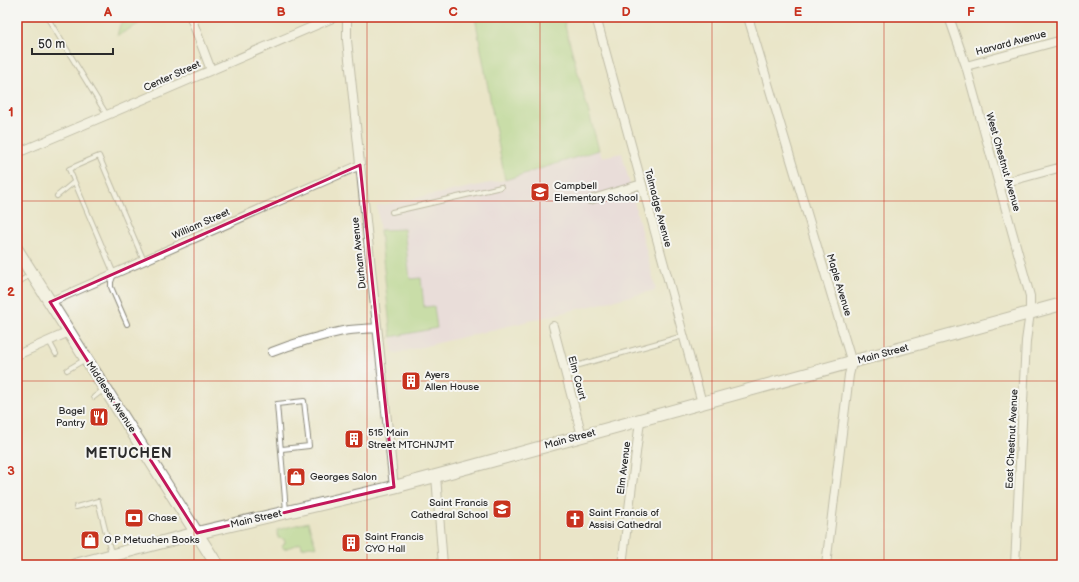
<svg xmlns="http://www.w3.org/2000/svg" width="1079" height="582" font-family="'Balsamiq Sans',sans-serif">
  <style>
    .built { fill: #e8d2ee }
    .green { fill: #a2d382; stroke: #667f56 }
    .lines { fill: none; stroke-linecap: round; stroke-linejoin: round }
    .lane-casing { stroke: #8a887a; stroke-width: 6 }
    .street-casing { stroke: #8a887a; stroke-width: 10 }
    .secondary-casing { stroke: #8a887a; stroke-width: 14 }
    .lane { stroke: #fff; stroke-width: 4 }
    .street { stroke: #fff; stroke-width: 8 }
    .secondary { stroke: #fff; stroke-width: 12 }
    .marked { fill: none; stroke: #c2185b; stroke-width: 3; stroke-linejoin: round }
    .grid { fill: none; stroke: #c8321e; stroke-width: 1; stroke-opacity: 0.55 }
    .labels { text-anchor: middle; dominant-baseline: central; stroke-width: 4; stroke-linejoin: round; paint-order: stroke }
    .street-label { font-size: 10px; fill: #2b2b2b; stroke: #f6f6f2 }
    .poi-label { font-size: 10px; fill: #2b2b2b; stroke: #f6f6f2; text-anchor: start }
    .district-label { font-size: 14px; font-weight: bold; letter-spacing: 1px; fill: #2b2b2b; stroke: #f6f6f2 }
    .neatline { fill: none; stroke: #c8321e; stroke-width: 1.5 }
    .grid-label { font-size: 13px; text-anchor: middle; font-weight: bold; fill: #c8321e }
  </style>
  <rect width="100%" height="100%" fill="#f6f6f2"/>
  <filter id="ink" filterUnits="userSpaceOnUse"><feTurbulence type="fractalNoise" baseFrequency=".025" numOctaves="2"/><feDisplacementMap in="SourceGraphic" scale="8" xChannelSelector="R" yChannelSelector="G"/><feConvolveMatrix kernelMatrix="1 2 1 2 8 2 1 2 1" color-interpolation-filters="sRGB"/></filter>
  <filter id="wash" filterUnits="userSpaceOnUse"><feTurbulence type="fractalNoise" baseFrequency=".012" numOctaves="4" result="noise"/><feDisplacementMap in="SourceGraphic" scale="16" xChannelSelector="R" yChannelSelector="G"/><feGaussianBlur stdDeviation="0.9" result="paint"/><feColorMatrix in="noise" values="0 0 0 0 0 0 0 0 0 0 0 0 0 0 0 0 0 1.4 0 .05"/><feComposite in="paint" operator="in"/></filter>
  <g filter="url(#wash)">
    <rect width="100%" height="100%" fill="#eae5c8"/>
    <path class="built" d="M475,17H579L564,22L599,150L602,157L622,153L656,290L393,354L377,206L505,180Z"/>
    <path class="green" d="M134,17H142V22L117,36L120,24Z
      M475,17H579L564,22L599,150L505,180Z
      M404,229L410,279L421,278L424,307L434,306L437,328L391,337L380,230Z
      M308,522L316,547L310,546L302,548L301,543L284,549L282,546L285,543L284,539L278,538L277,530Z"/>
  </g>
  <g filter="url(#ink)">
    <g class="lines">
      <defs>
        <path id="lane" d="M47,17L107,115
          M57,196L74,182
          M392,212L501,187
          M17,283L30,275
          M127,324L111,287V282L114,274L69,169L99,156L144,261
          M49,341L56,354
          M565,369L683,336
          M67,370L84,360
          M94,397L103,390
          M282,449L309,446L304,401L277,404L286,511
          M76,507L98,501L111,553"/>
        <path id="street" d="M192,17V20L211,70
          M347,17V40L394,487
          M596,17L702,403
          M748,17L852,363L849,375L826,565
          M949,17L966,66L1030,296V313L1026,341L1015,565
          M966,66L1062,40
          M17,153L107,115L335,17
          M999,184L1062,167
          M590,200L642,184
          M50,302L360,165
          M553,326L582,436
          M272,352C295,343 319,336 343,331C354,329 366,329 377,328
          M17,355L69,332
          M436,476L443,565
          M622,565L640,421"/>
        <path id="secondary" d="M17,250L217,565
          M75,565L197,533L394,487L473,466L1062,304"/>
      </defs>
      <use href="#lane" class="lane-casing"/>
      <use href="#street" class="street-casing"/>
      <use href="#secondary" class="secondary-casing"/>
      <use href="#lane" class="lane"/>
      <use href="#street" class="street"/>
      <use href="#secondary" class="secondary"/>
    </g>
  </g>
  <path d="M0 0H1079V582H0ZM360,165L394,487L197,533L50,302Z" fill="#eae5c8" fill-opacity=".55" fill-rule="evenodd"/>
  <path class="marked" d="M360,165L394,487L197,533L50,302Z"/>
  <path class="grid" d="M194,17V565M367,17V565M540,17V565M712,17V565M884,17V565M17,201H1062M17,381H1062"/>
  <defs>
    <symbol id="school-square" viewBox="-11 -11 22 22"><rect x="-9" y="-9" width="18" height="18" rx="4" fill="#c8321e" stroke="#f6f6f2"/><path d="M0-5L7-2L0 1L-7-2ZM-4 1L0 2.5L4 1V4Q0 6-4 4Z" fill="#fff"/></symbol>
    <symbol id="building-square" viewBox="-11 -11 22 22"><rect x="-9" y="-9" width="18" height="18" rx="4" fill="#c8321e" stroke="#f6f6f2"/><path d="M-4-6H4V6H1V3H-1V6H-4ZM-2.5-4.3h1.7v1.8h-1.7ZM.8-4.3h1.7v1.8H.8ZM-2.5-1h1.7V.8h-1.7ZM.8-1h1.7V.8H.8Z" fill="#fff"/></symbol>
    <symbol id="restaurant-square" viewBox="-11 -11 22 22"><rect x="-9" y="-9" width="18" height="18" rx="4" fill="#c8321e" stroke="#f6f6f2"/><path d="M-5-6h1v4h1v-4h1v4h1v-4h1v5L-1.5 .5V6h-2V.5L-5-1ZM5-6V6H3V1.5H1.5Q1.5-4 5-6Z" fill="#fff"/></symbol>
    <symbol id="shop-square" viewBox="-11 -11 22 22"><rect x="-9" y="-9" width="18" height="18" rx="4" fill="#c8321e" stroke="#f6f6f2"/><path d="M-5-2.5h2.3a2.7 3.5 0 0 1 5.4 0H5L5.5 6h-11ZM-1.5-2.5h3a1.5 2.3 0 0 0-3 0Z" fill="#fff"/></symbol>
    <symbol id="bank-square" viewBox="-11 -11 22 22"><rect x="-9" y="-9" width="18" height="18" rx="4" fill="#c8321e" stroke="#f6f6f2"/><path d="M-6-4H6V4H-6ZM0-2.3a2.3 2.3 0 1 0 0 4.6a2.3 2.3 0 1 0 0-4.6Z" fill="#fff"/></symbol>
    <symbol id="church-square" viewBox="-11 -11 22 22"><rect x="-9" y="-9" width="18" height="18" rx="4" fill="#c8321e" stroke="#f6f6f2"/><path d="M-1.2-6h2.4v3.5h3.3v2.4h-3.3V6h-2.4V-.1h-3.3v-2.4h3.3Z" fill="#fff"/></symbol>
  </defs>
  <g fill-rule="evenodd">
    <use href="#school-square" x="529" y="181" width="22" height="22"/>
    <use href="#building-square" x="400" y="370" width="22" height="22"/>
    <use href="#restaurant-square" x="88" y="406" width="22" height="22"/>
    <use href="#building-square" x="343" y="428" width="22" height="22"/>
    <use href="#shop-square" x="285" y="466" width="22" height="22"/>
    <use href="#school-square" x="491" y="498" width="22" height="22"/>
    <use href="#bank-square" x="123" y="507" width="22" height="22"/>
    <use href="#church-square" x="564" y="508" width="22" height="22"/>
    <use href="#shop-square" x="79" y="529" width="22" height="22"/>
    <use href="#building-square" x="340" y="532" width="22" height="22"/>
  </g>
  <g class="labels">
    <g class="street-label">
      <text transform="translate(1011 43) rotate(-15)">Harvard Avenue</text>
      <text transform="translate(172 76) rotate(-24)">Center Street</text>
      <text transform="translate(1003 162) rotate(74)">West Chestnut Avenue</text>
      <text transform="translate(658 208) rotate(75)">Talmadge Avenue</text>
      <text transform="translate(201 224) rotate(-24)">William Street</text>
      <text transform="translate(359 253) rotate(-96)">Durham Avenue</text>
      <text transform="translate(839 285) rotate(73)">Maple Avenue</text>
      <text transform="translate(883 354) rotate(-15)">Main Street</text>
      <text transform="translate(577 378) rotate(75)">Elm Court</text>
      <text transform="translate(111 397) rotate(57)">Middlesex Avenue</text>
      <text transform="translate(570 439) rotate(-15)">Main Street</text>
      <text transform="translate(1012 439) rotate(-87)">East Chestnut Avenue</text>
      <text transform="translate(624 468) rotate(-83)">Elm Avenue</text>
      <text transform="translate(256 519) rotate(-13)">Main Street</text>
    </g>
    <g class="poi-label">
      <text x="554" y="186">Campbell<tspan x="554" dy="12">Elementary School</tspan></text>
      <text x="425" y="375">Ayers<tspan x="425" dy="12">Allen House</tspan></text>
      <text x="85" y="411" text-anchor="end">Bagel<tspan x="85" dy="12">Pantry</tspan></text>
      <text x="368" y="433">515 Main<tspan x="368" dy="12">Street MTCHNJMT</tspan></text>
      <text x="310" y="477">Georges Salon</text>
      <text x="488" y="503" text-anchor="end">Saint Francis<tspan x="488" dy="12">Cathedral School</tspan></text>
      <text x="589" y="513">Saint Francis of<tspan x="589" dy="12">Assisi Cathedral</tspan></text>
      <text x="148" y="518">Chase</text>
      <text x="365" y="537">Saint Francis<tspan x="365" dy="12">CYO Hall</tspan></text>
      <text x="104" y="540">O P Metuchen Books</text>
    </g>
    <g class="district-label">
      <text x="129" y="453">METUCHEN</text>
    </g>
  </g>
  <rect width="1079" height="582" fill="none" stroke="#f6f6f2" stroke-width="44"/>
  <path d="M32 48v6h81v-6" fill="none" stroke="#2b2b2b" stroke-width="2"/>
  <text x="38" y="48" font-size="12" fill="#2b2b2b" stroke="#f6f6f2" stroke-width="3" paint-order="stroke">50 m</text>
  <rect x="22" y="22" width="1035" height="538" class="neatline"/>
  <g class="grid-label">
    <text x="108" y="16">A</text>
    <text x="281" y="16">B</text>
    <text x="453" y="16">C</text>
    <text x="626" y="16">D</text>
    <text x="798" y="16">E</text>
    <text x="971" y="16">F</text>
    <text x="11" y="116">1</text>
    <text x="11" y="296">2</text>
    <text x="11" y="475">3</text>
  </g>
</svg>
